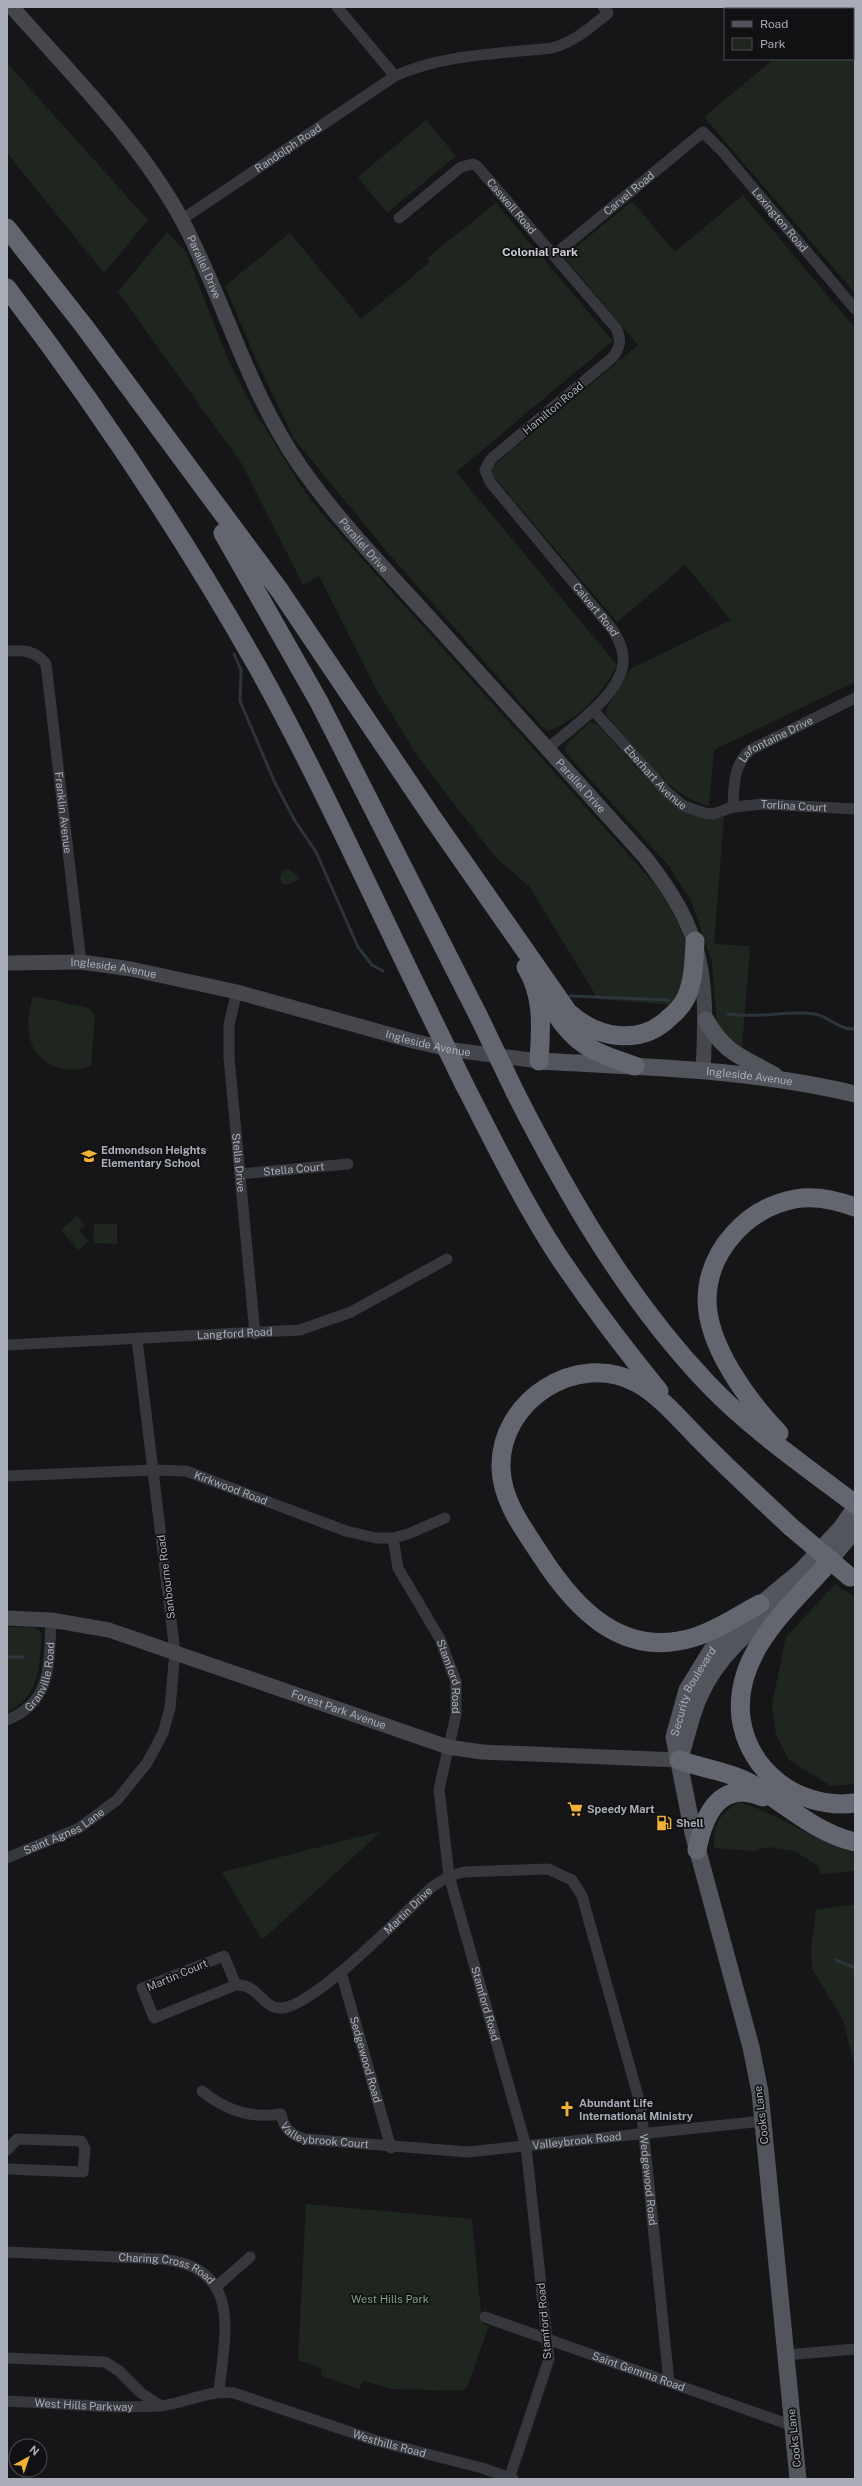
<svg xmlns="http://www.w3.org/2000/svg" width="862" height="2486" font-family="'Public Sans',sans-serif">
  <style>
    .green { fill: #1e261f }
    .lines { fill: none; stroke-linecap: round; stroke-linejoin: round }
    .stream { stroke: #2c353c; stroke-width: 3 }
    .street { stroke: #37383d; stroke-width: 11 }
    .secondary { stroke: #45474d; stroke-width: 15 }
    .primary { stroke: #53555c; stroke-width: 17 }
    .highway { stroke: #63666e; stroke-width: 19 }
    .highway-bridge { stroke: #63666e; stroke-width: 19 }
    .labels { text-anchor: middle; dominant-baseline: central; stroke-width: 3.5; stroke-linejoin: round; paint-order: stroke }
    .street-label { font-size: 11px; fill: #a8adb8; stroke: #111113 }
    .poi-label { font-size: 11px; font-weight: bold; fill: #a8adb8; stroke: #111113; text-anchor: start }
    .park-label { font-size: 11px; fill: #7fa381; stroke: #111113 }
    .neighbourhood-label { font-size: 12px; font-weight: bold; fill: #c9ccd4; stroke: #111113 }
  </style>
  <rect width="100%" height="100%" fill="#161618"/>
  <path class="green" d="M837,7H855V293L704,117L774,59H853V9H834Z
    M7,63L148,220L104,273L7,153Z
    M426,120L456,156L387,213L358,177Z
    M743,195L855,328V682L714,750L709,806C668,797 635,746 606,715V710L630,669L731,620L685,565L617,622L488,470L638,345L564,257L632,201L675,252Z
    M496,203L613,341L456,472L617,665C603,694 578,719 549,731L543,728L389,554L294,439L258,364L225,286L290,233L361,319L430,262L427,258Z
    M167,232L186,252L227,357L255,412L305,492L329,522L654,883C670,907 688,934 688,964C688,976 679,993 675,1005L598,999L529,886L496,858L418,757L375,687L319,576L303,585L242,464L118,292Z
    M590,722L597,724C621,749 659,798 688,812C699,818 712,818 724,817L714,944L750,946L742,1049L733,1044L717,1023L712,962L691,901L668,865L567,754L565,749L567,744Z
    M288,868L300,878L289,885L282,884L280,878L282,872Z
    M33,996L88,1008L95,1015L91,1066C68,1077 36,1065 30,1038C27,1024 29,1010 33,996Z
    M77,1216L85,1225L79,1230L89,1241L78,1250L61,1230Z
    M94,1224H117V1244L93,1243Z
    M835,1584L855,1597V1784L831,1786L789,1760L776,1735L772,1704L786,1637Z
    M7,1627H35L40,1631C42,1639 41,1648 40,1656C38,1681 31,1701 7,1712Z
    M738,1802C779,1813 814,1841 855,1853V1871L821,1874L817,1865L794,1851L768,1847L753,1851L714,1848C713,1824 718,1817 738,1802Z
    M382,1831L262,1940L222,1872Z
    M855,1904V2068L843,2020L812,1969L811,1949L816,1910Z
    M306,2204L472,2219L482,2323L489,2326L467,2387L461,2391L392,2389L363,2381L359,2389L320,2375L322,2368L298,2360Z"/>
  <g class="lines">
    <path class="stream" d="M234,654L241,670L240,701L275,783L295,821L316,852L358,947L372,965L383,971
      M570,996L669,1000
      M728,1014C757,1019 787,1010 815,1014C830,1017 839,1030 855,1029
      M7,1657H23
      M836,1960L855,1968"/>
    <g class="street">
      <path d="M337,7L395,76"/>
      <path id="s1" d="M399,218L461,167L473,164L477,166L616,328C622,340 620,347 613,357L491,459L485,470L490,482L613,630C619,641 624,650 623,662C622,694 570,729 548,748"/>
      <path id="s2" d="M181,220L395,76C443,54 499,54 552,48C574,42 590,28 608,13L603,7"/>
      <path id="s3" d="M554,255L703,132L723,152L855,309"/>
      <path id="s4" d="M7,651C23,650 35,650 46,664L81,962"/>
      <path id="s5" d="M593,710L668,793L684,806L704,813L713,814L733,807L763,804L855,809"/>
      <path id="s6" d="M733,807C734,785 733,766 750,750L855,698"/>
      <path id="s7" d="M237,992L229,1024V1058L255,1334"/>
      <path id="s8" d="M240,1174L348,1164"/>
      <path id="s9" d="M7,1345L300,1330L351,1312L447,1259"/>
      <path id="s10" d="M7,1476L153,1470L186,1471L346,1531L376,1538H393L408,1534L445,1518"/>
      <path id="s11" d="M393,1538L398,1568L440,1639L456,1682V1715L439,1789L449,1876L526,2146L549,2359L509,2479"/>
      <path id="s12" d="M7,1720C53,1702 49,1662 51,1620"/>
      <path id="s13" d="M7,1858L79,1828L117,1800L147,1763L163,1733L170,1708L175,1652L137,1339"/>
      <path id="s14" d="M341,1972L391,2148"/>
      <path id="s15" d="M236,1985L224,1956L142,1988L154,2018L236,1985C258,1983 263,2010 282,2008C316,2005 404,1913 432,1887L449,1876L464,1872L548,1869L572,1880L582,1896L641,2107L669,2382"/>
      <path id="s16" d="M202,2091C225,2110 251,2119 281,2114C284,2129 291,2135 305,2139L468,2152L763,2121"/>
      <path d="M7,2150L17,2139L81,2141L85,2148L83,2172L7,2169"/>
      <path id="s17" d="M7,2252L162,2259C243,2268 225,2333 219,2391"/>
      <path d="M216,2287L250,2257"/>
      <path id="s18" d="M485,2317L793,2426"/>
      <path d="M786,2355L855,2349"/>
      <path d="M7,2358L105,2362L119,2371L141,2393L161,2406"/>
      <path id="s19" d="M7,2401C57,2403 109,2409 159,2406C186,2404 204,2390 234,2393L377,2441L482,2468L513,2479"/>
    </g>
    <g class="secondary">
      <path id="s20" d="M12,7C71,74 139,141 182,220C225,301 247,390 300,466C340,523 389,573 436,625C505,702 575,779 644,856C705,933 708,975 703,1070"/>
      <path id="s21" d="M7,963L81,962L131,969L237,992L413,1041L453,1050L539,1061"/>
      <path id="s22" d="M7,1618L51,1620L109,1630L448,1747L482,1752L679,1760"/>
    </g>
    <g class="primary">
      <path d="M706,1020C724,1053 742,1057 774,1075"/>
      <path id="s23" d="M539,1061C645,1067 751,1069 855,1094"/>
      <path d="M821,1570L855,1530"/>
      <path d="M679,1760C687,1738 690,1716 700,1695C718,1654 753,1627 788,1599"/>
      <path id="s24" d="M798,2479L760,2092L751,2047L693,1833L674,1737L687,1690L711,1651L730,1630L801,1571L841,1528L855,1508"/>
    </g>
    <path class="highway" d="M7,228L84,326L280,591L432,817L568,1012C596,1038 640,1047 670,1017C676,1012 682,1006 686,998C694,980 694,961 695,941
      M7,288C99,409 182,534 257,666C319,777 371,894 427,1008
      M223,533L319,702L478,1015
      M526,967C544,996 541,1028 539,1061
      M550,1005C575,1046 591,1051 635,1066
      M464,1084C494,1142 522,1200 557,1254C589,1302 623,1347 659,1391
      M515,1092C568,1196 627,1299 708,1384C751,1429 805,1466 855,1504
      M779,1433C748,1401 708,1347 707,1301C707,1251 747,1208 795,1199C816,1195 836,1200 855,1207
      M831,1560C792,1605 733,1652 741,1718C744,1740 755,1761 771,1776C793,1797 825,1807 855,1803
      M760,1604C739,1615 718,1630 695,1637C623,1660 575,1609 540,1554C523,1528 502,1501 501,1468C499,1401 577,1350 637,1383C664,1398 686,1427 708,1448C735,1475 763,1501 791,1527
      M679,1760C704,1769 733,1772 757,1787C789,1807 817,1833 855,1842
      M697,1850C704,1814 720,1779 763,1797"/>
    <path class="highway-bridge" d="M427,1008L464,1084
      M478,1015L515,1092
      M791,1527L850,1577"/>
  </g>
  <defs>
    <symbol id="school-bare" viewBox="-9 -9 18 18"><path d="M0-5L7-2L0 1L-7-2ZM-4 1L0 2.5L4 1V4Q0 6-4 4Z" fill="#f2b134" stroke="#111113" stroke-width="2.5" paint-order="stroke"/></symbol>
    <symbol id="supermarket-bare" viewBox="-9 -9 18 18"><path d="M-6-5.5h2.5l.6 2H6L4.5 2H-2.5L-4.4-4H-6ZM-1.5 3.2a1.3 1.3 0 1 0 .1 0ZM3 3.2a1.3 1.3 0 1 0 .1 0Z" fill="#f2b134" stroke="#111113" stroke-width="2.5" paint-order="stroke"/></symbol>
    <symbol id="fuel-bare" viewBox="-9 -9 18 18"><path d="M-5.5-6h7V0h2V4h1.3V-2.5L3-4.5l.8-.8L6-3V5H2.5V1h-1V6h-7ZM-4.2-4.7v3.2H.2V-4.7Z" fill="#f2b134" stroke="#111113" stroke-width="2.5" paint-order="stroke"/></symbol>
    <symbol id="church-bare" viewBox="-9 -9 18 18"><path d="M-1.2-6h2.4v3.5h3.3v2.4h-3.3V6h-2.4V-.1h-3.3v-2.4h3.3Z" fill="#f2b134" stroke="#111113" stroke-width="2.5" paint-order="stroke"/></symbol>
  </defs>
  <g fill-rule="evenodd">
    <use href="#school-bare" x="78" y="1145" width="22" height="22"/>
    <use href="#supermarket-bare" x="564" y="1798" width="22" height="22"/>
    <use href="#fuel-bare" x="653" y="1812" width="22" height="22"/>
    <use href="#church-bare" x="556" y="2098" width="22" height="22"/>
  </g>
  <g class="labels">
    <g class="street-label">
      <text stroke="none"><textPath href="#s2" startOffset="129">Randolph Road</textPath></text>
      <text stroke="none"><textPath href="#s3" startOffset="97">Carvel Road</textPath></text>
      <text stroke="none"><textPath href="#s1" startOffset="150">Caswell Road</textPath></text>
      <text stroke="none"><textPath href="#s3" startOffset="310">Lexington Road</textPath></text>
      <text stroke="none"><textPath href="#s20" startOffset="325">Parallel Drive</textPath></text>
      <text transform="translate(553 408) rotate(-40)">Hamilton Road</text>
      <text stroke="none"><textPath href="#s20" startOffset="648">Parallel Drive</textPath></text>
      <text stroke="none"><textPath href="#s1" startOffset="692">Calvert Road</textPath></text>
      <text stroke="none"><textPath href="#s6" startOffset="89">Lafontaine Drive</textPath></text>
      <text stroke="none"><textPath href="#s5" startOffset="92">Eberhart Avenue</textPath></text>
      <text stroke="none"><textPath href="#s20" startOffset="972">Parallel Drive</textPath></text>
      <text stroke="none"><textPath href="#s5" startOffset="245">Torlina Court</textPath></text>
      <text stroke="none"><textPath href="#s4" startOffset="193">Franklin Avenue</textPath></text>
      <text stroke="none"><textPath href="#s21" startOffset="107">Ingleside Avenue</textPath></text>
      <text stroke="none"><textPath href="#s21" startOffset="431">Ingleside Avenue</textPath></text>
      <text stroke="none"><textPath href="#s23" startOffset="211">Ingleside Avenue</textPath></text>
      <text stroke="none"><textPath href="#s7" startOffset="172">Stella Drive</textPath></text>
      <text stroke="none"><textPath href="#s8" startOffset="54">Stella Court</textPath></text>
      <text stroke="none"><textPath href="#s9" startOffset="228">Langford Road</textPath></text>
      <text stroke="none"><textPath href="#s10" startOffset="227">Kirkwood Road</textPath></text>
      <text transform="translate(166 1577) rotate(-97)">Sanbourne Road</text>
      <text stroke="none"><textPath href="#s12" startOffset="59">Granville Road</textPath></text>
      <text stroke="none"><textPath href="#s11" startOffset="152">Stamford Road</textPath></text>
      <text stroke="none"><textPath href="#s24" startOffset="804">Security Boulevard</textPath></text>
      <text stroke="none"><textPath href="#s22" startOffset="346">Forest Park Avenue</textPath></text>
      <text stroke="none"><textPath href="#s13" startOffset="63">Saint Agnes Lane</textPath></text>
      <text stroke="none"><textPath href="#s15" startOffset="454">Martin Drive</textPath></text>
      <text transform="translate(177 1975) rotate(-23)">Martin Court</text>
      <text stroke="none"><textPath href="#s11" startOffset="488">Stamford Road</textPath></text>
      <text stroke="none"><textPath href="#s14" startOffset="91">Sedgewood Road</textPath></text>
      <text transform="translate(761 2115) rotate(-97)">Cooks Lane</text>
      <text stroke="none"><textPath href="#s16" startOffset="140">Valleybrook Court</textPath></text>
      <text stroke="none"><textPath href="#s16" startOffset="395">Valleybrook Road</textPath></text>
      <text stroke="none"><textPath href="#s15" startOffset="945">Wedgewood Road</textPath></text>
      <text stroke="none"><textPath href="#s17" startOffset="162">Charing Cross Road</textPath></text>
      <text transform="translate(544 2321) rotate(-95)">Stamford Road</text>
      <text stroke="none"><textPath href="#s18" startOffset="163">Saint Gemma Road</textPath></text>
      <text stroke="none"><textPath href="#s19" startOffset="77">West Hills Parkway</textPath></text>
      <text transform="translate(794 2438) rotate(-96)">Cooks Lane</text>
      <text stroke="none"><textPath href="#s19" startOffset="392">Westhills Road</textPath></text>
    </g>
    <g class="poi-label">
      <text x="101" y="1150">Edmondson Heights<tspan x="101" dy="13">Elementary School</tspan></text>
      <text x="587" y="1809">Speedy Mart</text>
      <text x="676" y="1823">Shell</text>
      <text x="579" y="2103">Abundant Life<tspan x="579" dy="13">International Ministry</tspan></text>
    </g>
    <g class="park-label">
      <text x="390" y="2299">West Hills Park</text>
    </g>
    <g class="neighbourhood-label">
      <text x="540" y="252">Colonial Park</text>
    </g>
  </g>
  <rect width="862" height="2486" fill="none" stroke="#a8adb8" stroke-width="16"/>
  <rect x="724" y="8" width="130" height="52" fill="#111113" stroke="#4d4f55"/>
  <rect x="732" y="21" width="20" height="6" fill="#53555c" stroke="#4d4f55"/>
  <text x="760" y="28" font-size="12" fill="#a8adb8">Road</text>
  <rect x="732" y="38" width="20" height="12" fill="#1e261f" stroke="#4d4f55"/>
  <text x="760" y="48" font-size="12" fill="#a8adb8">Park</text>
  <g transform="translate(28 2458) rotate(40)"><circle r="19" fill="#111113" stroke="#4d4f55"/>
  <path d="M0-3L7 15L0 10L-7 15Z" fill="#f2b134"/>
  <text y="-6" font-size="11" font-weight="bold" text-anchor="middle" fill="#a8adb8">N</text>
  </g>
</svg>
